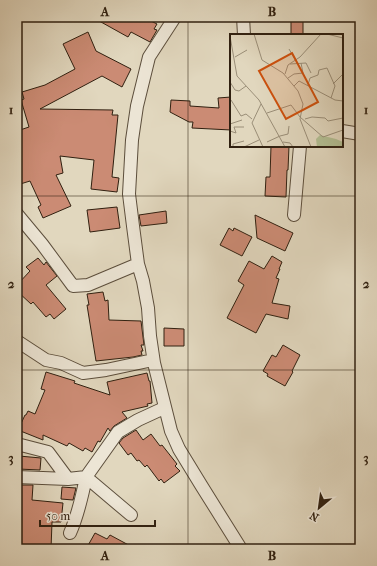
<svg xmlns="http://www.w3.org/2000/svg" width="377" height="566" font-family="'IM FELL French Canon',serif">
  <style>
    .building { fill: #cb8b74; stroke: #302010 }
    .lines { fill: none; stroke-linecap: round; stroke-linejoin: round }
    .minor-casing { stroke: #5c4e3c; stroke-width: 14 }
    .minor { stroke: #ece5d5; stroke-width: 12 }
    .grid { fill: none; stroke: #302010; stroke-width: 1; stroke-opacity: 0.55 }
    .inset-road { fill: none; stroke: #9a8e78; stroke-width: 1 }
    .view { fill: #cc500d; fill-opacity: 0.15; stroke: #cc500d; stroke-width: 2 }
    .inset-edge { fill: none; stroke: #302010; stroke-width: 2 }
    .neatline { fill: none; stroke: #302010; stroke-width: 1.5 }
    .grid-label { font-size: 13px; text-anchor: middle; font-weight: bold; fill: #302010 }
  </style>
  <rect width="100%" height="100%" fill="#e1d7be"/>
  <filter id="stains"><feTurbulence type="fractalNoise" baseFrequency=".005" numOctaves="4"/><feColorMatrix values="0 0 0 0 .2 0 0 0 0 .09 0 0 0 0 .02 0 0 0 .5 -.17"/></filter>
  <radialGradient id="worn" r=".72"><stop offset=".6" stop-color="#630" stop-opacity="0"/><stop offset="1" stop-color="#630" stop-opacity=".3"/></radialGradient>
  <path class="building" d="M92,17H143L157,24L154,29L157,30L150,42L131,32L128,37Z
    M291,17H303V35H291Z
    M88,32L96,51L131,69L122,87L102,76L40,109L113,110L112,115H118L112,177L119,178L117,192L91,189L94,160L60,156L63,173L56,175L71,206L43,218L38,207L41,205L30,181L17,185V131L29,127L21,100L24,99L22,92L45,85L75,69L63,44Z
    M231,97V130L192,128L193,122H189L170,112L171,100L190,101V106L219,108L218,98Z
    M271,146H289L288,170H287L286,197L265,196L266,177H270Z
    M117,207L120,228L90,232L87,210Z
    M166,211L167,223L141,226L139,215Z
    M255,215L293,233L285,251L257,238Z
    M229,228L233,231L234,228L252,237L242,256L220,245Z
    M272,256L282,262L279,269H280L276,278L279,279L272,303L290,306L288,319L266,314L256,333L227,318L244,285L238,281L249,261L264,269Z
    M38,258L44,265L46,262L57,276L46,285L66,309L54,319L50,314L46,317L33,302L31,304L17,291V285L30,271L26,267Z
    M103,292L105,301L108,300L109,320L141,321L144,345H141L143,351H141L142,355L133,357L96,361L87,305H89L87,294Z
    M164,328L184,329V346H164Z
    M283,345L300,355L292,371L293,372L285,386L267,376L268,374L263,371L272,355L276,357Z
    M46,372L75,381L74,383L110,395L107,382L147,373L149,381H150L152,403L147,404L148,406L122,412L127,418L114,426L110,431L108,428L100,442L98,441L92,452L85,448L83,451L69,443L67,446L43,435V440L18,430L25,415H26L28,411L35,414L45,390L41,389Z
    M136,430L143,440L151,434L160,446L162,445L177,464L175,466L180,471L164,483L161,479L159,481L147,465L145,467L139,460L137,461L131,453L128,455L119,443L123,438Z
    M19,456L41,458L40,470L18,469Z
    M21,485H33L32,500L63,503L61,522H52L51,549H17V497H20Z
    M62,487L76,488L73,500L61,499Z
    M95,533L107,539L110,535L136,549H86Z"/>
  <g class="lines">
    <defs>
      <path id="minor" d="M175,17L149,57L137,106L132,140L129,194L133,226L138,264L143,281L148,308L150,336L154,363L171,431L179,449L201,485L241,549
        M243,17L244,35
        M342,131L360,134
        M17,214L42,244L73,286L88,285L138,264
        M294,215L300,146
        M17,341L46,360L61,363L83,373L106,370L153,360
        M17,444L48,452L68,479
        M17,477L68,479L86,477L118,432L138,420L164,408
        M70,533C78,515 82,497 86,477L131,515"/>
    </defs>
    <use href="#minor" class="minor-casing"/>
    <use href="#minor" class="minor"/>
  </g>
  <path class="grid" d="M188,17V549M17,196H360M17,370H360"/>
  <g transform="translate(230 34)">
    <rect width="113" height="113" fill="#e1d7be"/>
    <path d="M90,101L106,105L113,108V113H87L86,105Z" fill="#b2be92"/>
    <path class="inset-road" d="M24,0L32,26L53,39L68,57L73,70L70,85L81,113M97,0L113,4M0,2L7,42L29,66L55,113M113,9V24M59,15L66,27M5,23L17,16M60,30L76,29L81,39M55,40L58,31L70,23L91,0M58,44L64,40L73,39L71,29M0,48L5,56L9,57L16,52M103,50L112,41M78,51L80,44L88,41L89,36L97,34L105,52L101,64M64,52L69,47L105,66L113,67M1,66L11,82L16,80L22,85M31,70L22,89L33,113M37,79L61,71L70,83L93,103L113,96M75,85L82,83L95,84L98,87L113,84M0,90L12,86M0,97L6,99L4,93H14M50,102L58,100L59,92M37,108L50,102M53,108L60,109L63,113M3,113V110L14,107M14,113L29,106"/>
    <path class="view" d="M62,19L88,68L56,85L29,37Z"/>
    <rect width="113" height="113" class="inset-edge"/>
  </g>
  <rect width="377" height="566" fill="none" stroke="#e1d7be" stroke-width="44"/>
  <g transform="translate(319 508) rotate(209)" stroke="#ece5d5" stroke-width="3" paint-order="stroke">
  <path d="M0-3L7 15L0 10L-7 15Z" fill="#302010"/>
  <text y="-6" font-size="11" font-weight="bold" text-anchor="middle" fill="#302010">N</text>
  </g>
  <path d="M40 520v6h115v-6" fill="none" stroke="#302010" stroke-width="2"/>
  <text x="46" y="520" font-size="12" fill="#302010" stroke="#ece5d5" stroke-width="3" paint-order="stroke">50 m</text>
  <rect x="22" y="22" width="333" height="522" class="neatline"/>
  <g class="grid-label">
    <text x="105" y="16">A</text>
    <text x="272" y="16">B</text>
    <text x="11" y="114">1</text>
    <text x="366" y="114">1</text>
    <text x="11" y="288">2</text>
    <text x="366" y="288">2</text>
    <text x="11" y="462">3</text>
    <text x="366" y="462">3</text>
    <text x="105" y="560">A</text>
    <text x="272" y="560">B</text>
  </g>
  <rect width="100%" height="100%" filter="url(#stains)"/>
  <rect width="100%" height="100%" fill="url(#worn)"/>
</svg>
